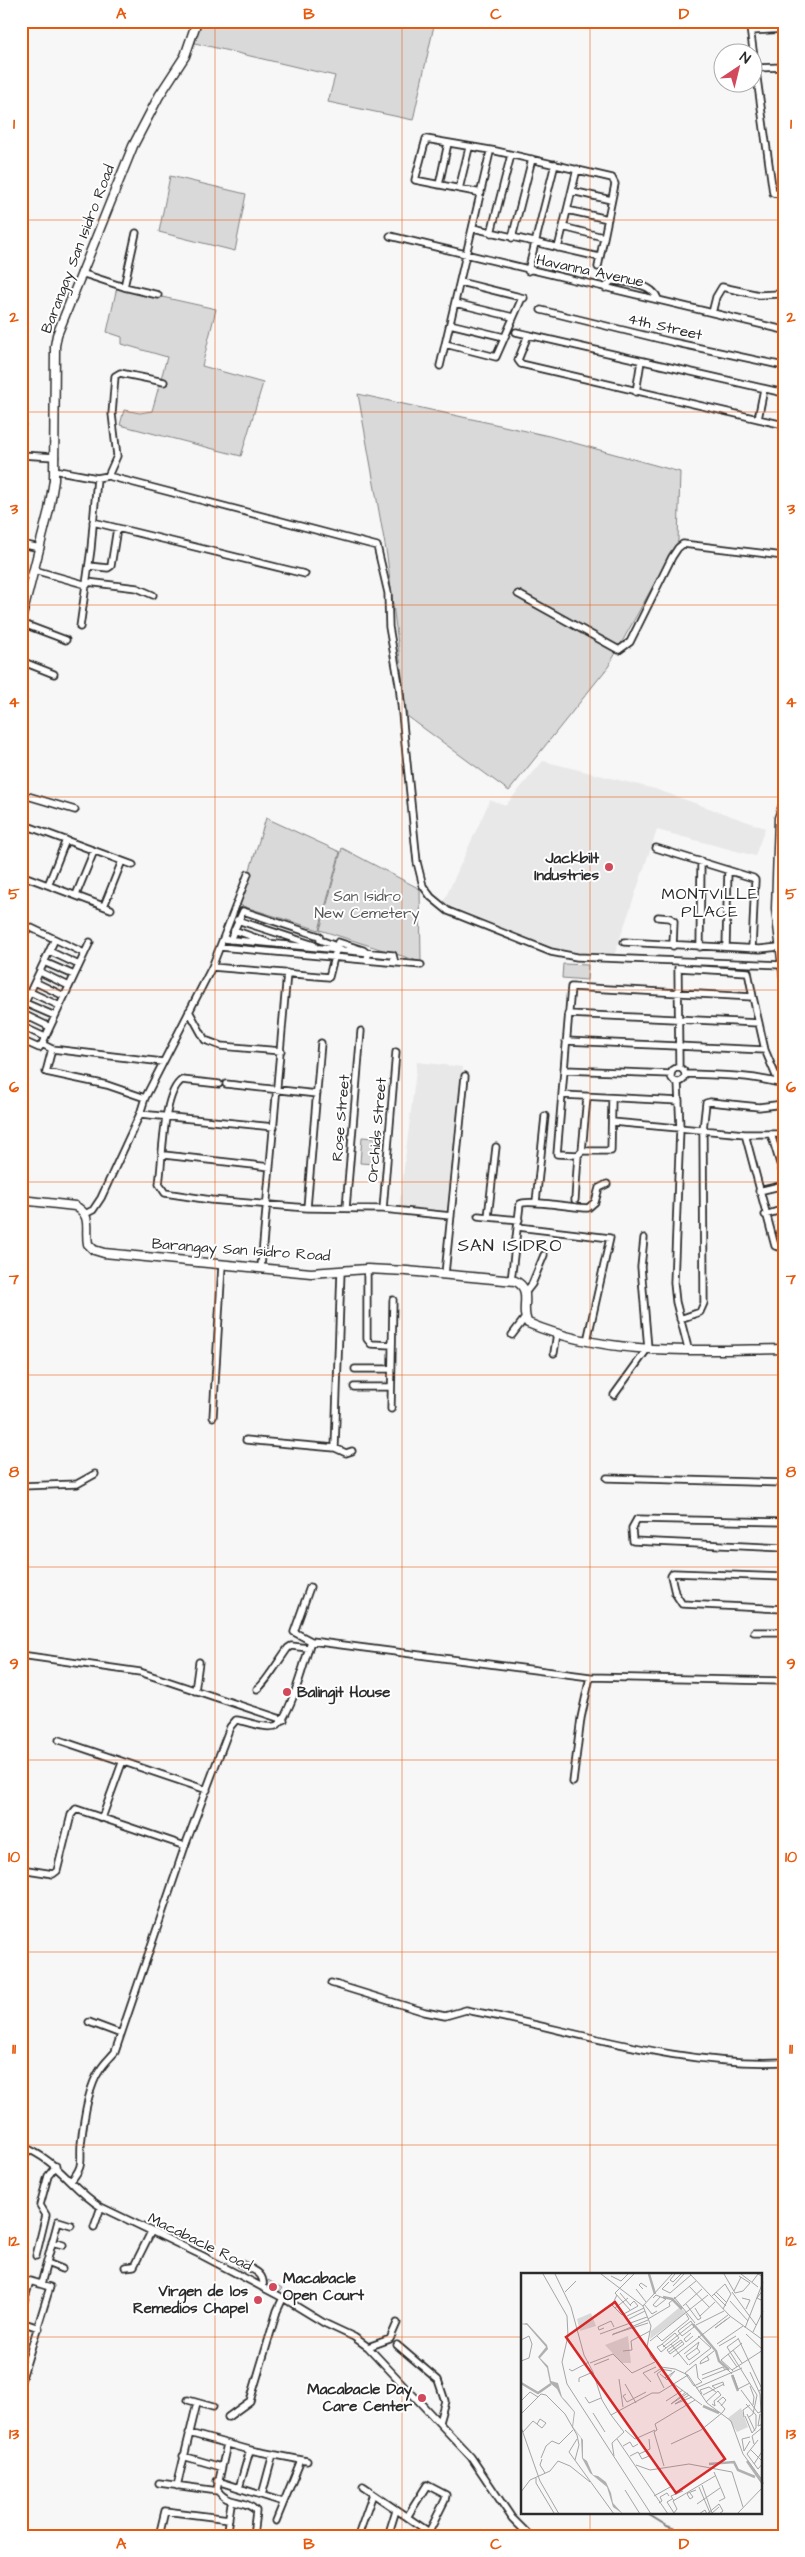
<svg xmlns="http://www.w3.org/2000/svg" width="805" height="2557" font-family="'Architects Daughter',sans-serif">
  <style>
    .built { fill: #e8e8e8 }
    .green { fill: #d9d9d9; stroke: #828282 }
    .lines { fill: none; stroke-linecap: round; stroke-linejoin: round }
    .stream { stroke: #7b7b7b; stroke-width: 2 }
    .street-casing { stroke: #2b2b2b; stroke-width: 9 }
    .secondary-casing { stroke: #2b2b2b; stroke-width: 11 }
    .street { stroke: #fff; stroke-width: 5.5 }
    .secondary { stroke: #fff; stroke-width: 8 }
    .grid { fill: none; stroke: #e8590c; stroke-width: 1; stroke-opacity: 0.55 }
    .poi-dot { fill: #d1495b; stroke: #fff; stroke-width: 2 }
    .labels { text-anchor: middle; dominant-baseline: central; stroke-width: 4; stroke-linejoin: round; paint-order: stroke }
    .street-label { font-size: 15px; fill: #2b2b2b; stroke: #fff }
    .poi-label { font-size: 15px; font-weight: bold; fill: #2b2b2b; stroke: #fff; text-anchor: end }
    .park-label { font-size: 15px; fill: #565656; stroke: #fff }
    .neighbourhood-label { font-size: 16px; letter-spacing: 1px; fill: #2b2b2b; stroke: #fff }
    .quarter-label { font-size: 18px; letter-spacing: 1px; fill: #2b2b2b; stroke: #fff }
    .inset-river { fill: none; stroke: #b0b0b0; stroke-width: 2.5 }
    .inset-road { fill: none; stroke: #a5a5a5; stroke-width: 1 }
    .view { fill: #d62828; fill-opacity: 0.15; stroke: #d62828; stroke-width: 2.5 }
    .inset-edge { fill: none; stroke: #2b2b2b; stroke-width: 2.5 }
    .neatline { fill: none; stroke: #e8590c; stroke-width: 2 }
    .grid-label { font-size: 16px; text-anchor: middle; font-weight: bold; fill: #e8590c }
  </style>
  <rect width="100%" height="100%" fill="#f7f7f7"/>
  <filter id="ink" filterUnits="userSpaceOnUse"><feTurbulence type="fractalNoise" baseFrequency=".02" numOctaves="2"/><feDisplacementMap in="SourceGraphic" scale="10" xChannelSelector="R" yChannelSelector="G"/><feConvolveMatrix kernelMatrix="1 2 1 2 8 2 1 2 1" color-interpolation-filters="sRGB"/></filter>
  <g filter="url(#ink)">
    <path class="built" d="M543,761L655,789L765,828L755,856L657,830L614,956L561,952L443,903L490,800L506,805Z
      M417,1062L463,1067L448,1214L399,1209Z"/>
    <path class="green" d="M200,21H435L413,120L328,102L335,76L195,43Z
      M170,176L246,194L235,251L159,232Z
      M117,287L216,309L202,366L263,383L241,456L120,425L124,410L140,413L152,411L167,357L122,344V337L107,332Z
      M358,394L549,436L680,472L678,541L608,667L509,791L407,716L387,556Z
      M266,818L340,852L319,930L239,905Z
      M342,848L420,889L421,962L320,930Z
      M563,964L588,965L587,980L562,978Z
      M362,1137L376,1138L374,1164L360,1163Z
      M268,2280L282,2288L278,2294L265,2286Z"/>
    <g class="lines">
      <path class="stream" d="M646,2513L667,2526L695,2536"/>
      <defs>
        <path id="street" d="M749,21L773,193L784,195
          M751,31L784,29
          M756,68L784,67
          M439,185L448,143
          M459,189L469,148
          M572,191L611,200
          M481,193L415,180L426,139L496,151L612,178L615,184L598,267
          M567,210L608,219
          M563,227L603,237
          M473,228L599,257
          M491,233L511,155
          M390,236L784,330
          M512,238L532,159
          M558,248L577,169
          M528,271L555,164
          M81,273L124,287L158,295
          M460,282L524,298
          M124,287L136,233
          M605,288L611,281C626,282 652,283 658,299
          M455,303L513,317
          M541,310L672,342L784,366
          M712,313L716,297L722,287L759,295L780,294
          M450,324L504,337
          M516,332L784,393
          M528,335L518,360L521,364L784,425
          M445,344L496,357L522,298
          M440,366L490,152
          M636,392L641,361
          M758,419L764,389
          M22,424V382
          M21,455L55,457
          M54,470L97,478L108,476L377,546L388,593L389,627L399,684L417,862L423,886L431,897L448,911L551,952L577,957L782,965
          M108,476L117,456L112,414L115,376L120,373L164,382
          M93,522L305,574
          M21,544L40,548
          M89,566L108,568L111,566L117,528
          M34,570L87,585
          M87,582L137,588L153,595
          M518,594L619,650L630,642L672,557L678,548L683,544L784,556
          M21,623L66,640
          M80,627L91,549L97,478
          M21,661L54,674
          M21,794L75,810
          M22,824L133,865
          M656,848L753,878L755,880L752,949
          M21,875L111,909
          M48,885L66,840
          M76,895L94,851
          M104,906L122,861
          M658,917L670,918L674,921L673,946
          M237,920L314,945
          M21,923L84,953
          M234,930L267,942
          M223,939L393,955L395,963
          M230,940L243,911L319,936L320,940L336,946
          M21,941L28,926
          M624,942L760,949L779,947
          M220,947L421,965
          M700,947L701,861
          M726,947L728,870
          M49,951L79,965
          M44,962L74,975
          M212,967L329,977L338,942L363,950L368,954L367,960
          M40,972L69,986
          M35,982L64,996
          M30,992L60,1006
          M25,1003L55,1016
          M21,1011L55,939
          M189,1011L205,1040L221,1046L281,1051
          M21,1013L50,1027
          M568,1014L759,1023
          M21,1026L45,1037
          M21,1040L39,1048L42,1044L90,942
          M566,1041L765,1050
          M42,1044L52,1049L163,1062
          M52,1049L46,1072L107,1085L145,1098
          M679,1067L678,968L748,972L753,997
          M671 1075a7 7 0 1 1 14 0a7 7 0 1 1-14 0Z
          M565,1070L671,1074
          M686,1074C717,1075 749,1075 779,1083L784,1090
          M678,1082L680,1128L674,1283L676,1302L688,1348
          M219,1084L182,1080C162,1093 163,1160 159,1184L165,1193L211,1200L307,1208L383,1209L451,1216
          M226,1084L317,1094
          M563,1095L679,1101
          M140,1114L274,1127
          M612,1122L745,1134H784
          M745,1134L775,1246L784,1248
          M771,1134L784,1177
          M582,1151H611L612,1098
          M164,1155L270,1167
          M578,1155L557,1154L571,987L753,997L765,1050L779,1083
          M759,1191L784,1185
          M575,1200L578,1155L582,1151L587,1097
          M536,1202L545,1116
          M307,1208L321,1043
          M346,1208L361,1031
          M383,1209L396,1052
          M85,1214L93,1210L101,1198L140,1114L145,1098L212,967L248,874
          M765,1215L784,1209
          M478,1216L519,1220
          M488,1217L496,1147
          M518,1227L610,1238L587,1341
          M261,1267L287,973
          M367,1269V1339L371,1344L392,1345
          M445,1274L465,1076
          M511,1281L520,1204C527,1199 575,1208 588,1208L595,1202L599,1188L607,1184
          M525,1293L532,1284L544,1255
          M680,1319L700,1312L704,1303L703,1130L706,1103L710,1102L759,1107L784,1104
          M512,1335L525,1318
          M554,1353L557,1333
          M355,1369H391
          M354,1387H391
          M614,1395L648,1348L641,1267L644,1238
          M391,1409L393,1300
          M213,1417L222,1265
          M246,1440L335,1448L346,1453L352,1451
          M335,1448L341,1271
          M607,1478L784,1483
          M21,1486L77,1484L95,1474
          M784,1522L637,1519L632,1528L633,1541L784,1548
          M784,1577L673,1573L671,1576L675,1593L682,1604L784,1609
          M310,1587L294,1632L311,1641
          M754,1632H784
          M21,1655L140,1672L284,1720
          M257,1689C264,1686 281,1657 288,1648L291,1646L308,1648
          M195,1691L199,1662
          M59,1740L207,1790
          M573,1782L581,1718L590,1677
          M102,1818L122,1763
          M21,1869L53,1874L57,1871L71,1815L76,1809L185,1846
          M331,1983L425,2012L445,2016L466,2010C571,2029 676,2067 784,2062
          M89,2022L121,2034
          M21,2146C60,2161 69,2187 101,2207L203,2256L283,2298L324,2323L354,2337L368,2347L471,2457L512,2518L530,2536
          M71,2181C84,2165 80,2163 81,2145C83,2124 88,2087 100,2070C104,2063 110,2058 115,2052L185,1846L230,1727L236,1720C248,1721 263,1729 275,1726C289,1723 306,1656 311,1641L590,1677L784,1681
          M94,2227L101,2207
          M52,2242L63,2245
          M36,2256L46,2215L40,2205L48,2176L56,2166
          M47,2263L62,2269
          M241,2264C253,2270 265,2272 263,2288
          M125,2267L134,2266L151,2232
          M41,2284L58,2221L71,2225
          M21,2311L30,2281L50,2287L21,2381
          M21,2322L39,2328
          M397,2345L438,2380L445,2401L439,2422
          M368,2347L390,2339L397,2323
          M188,2400L213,2407
          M228,2417L250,2401L277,2311L283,2298
          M189,2433L250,2450L307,2461
          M227,2444L217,2489C226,2506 245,2498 256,2511L253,2536
          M183,2456L221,2467
          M217,2481L283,2502
          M159,2483L218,2491
          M177,2486L197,2403
          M363,2487L429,2532
          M239,2488L250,2450
          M262,2495L273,2454
          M407,2517L427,2485L446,2495L445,2500L427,2536
          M276,2521L301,2460
          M159,2536L165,2511L229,2519
          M226,2536L231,2504
          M358,2536L373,2494
          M388,2536L396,2510"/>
        <path id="secondary" d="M21,620L49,510L54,480L55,346L57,335L133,146L159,96L185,56L197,21
          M784,803L779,818L776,909L784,976
          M21,1200L75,1206C93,1216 85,1228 88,1244L94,1250L104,1253L311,1273L367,1269L407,1271L515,1281C534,1289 519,1310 528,1323C607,1357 700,1350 784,1349"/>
      </defs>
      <use href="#street" class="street-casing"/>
      <use href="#secondary" class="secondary-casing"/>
      <use href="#street" class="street"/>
      <use href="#secondary" class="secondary"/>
    </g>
  </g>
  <path class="grid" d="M215,21V2536M402,21V2536M590,21V2274M21,220H784M21,412H784M21,605H784M21,797H784M21,990H784M21,1182H784M21,1375H784M21,1567H784M21,1760H784M21,1952H784M21,2145H784M21,2337H522M761,2337H784M590,2513V2536"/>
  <g class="poi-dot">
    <circle cx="609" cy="867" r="5"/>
    <circle cx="287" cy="1692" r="5"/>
    <circle cx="273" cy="2287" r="5"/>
    <circle cx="258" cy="2300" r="5"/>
    <circle cx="422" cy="2398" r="5"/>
  </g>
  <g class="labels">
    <g class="street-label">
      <text transform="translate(78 249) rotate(-69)">Barangay San Isidro Road</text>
      <text transform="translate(590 271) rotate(12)">Havanna Avenue</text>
      <text transform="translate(665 327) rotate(13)">4th Street</text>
      <text transform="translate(341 1118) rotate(-85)">Rose Street</text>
      <text transform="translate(377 1130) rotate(-85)">Orchids Street</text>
      <text transform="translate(241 1250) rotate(4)">Barangay San Isidro Road</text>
      <text transform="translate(200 2242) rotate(26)">Macabacle Road</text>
    </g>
    <g class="poi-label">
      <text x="599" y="858">Jackbilt<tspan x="599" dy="17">Industries</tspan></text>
      <text x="297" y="1692" text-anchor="start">Balingit House</text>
      <text x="283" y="2278" text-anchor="start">Macabacle<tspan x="283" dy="17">Open Court</tspan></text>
      <text x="248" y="2291">Virgen de los<tspan x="248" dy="17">Remedios Chapel</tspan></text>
      <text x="412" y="2389">Macabacle Day<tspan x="412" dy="17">Care Center</tspan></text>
    </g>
    <g class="park-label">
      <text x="367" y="896">San Isidro<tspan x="367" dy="17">New Cemetery</tspan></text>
    </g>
    <g class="neighbourhood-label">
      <text x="710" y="894">MONTVILLE<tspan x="710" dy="18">PLACE</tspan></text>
    </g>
    <g class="quarter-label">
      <text x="510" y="1245">SAN ISIDRO</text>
    </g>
  </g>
  <g transform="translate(521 2273)">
    <rect width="241" height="241" fill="#f7f7f7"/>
    <path d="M159,34L165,40L129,66L130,58ZM70,40L75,53L59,58L56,46ZM107,63L110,90H101L84,72ZM220,135L227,154L216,159L207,145Z" fill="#d9d9d9"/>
    <path d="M6,50L26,72L27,76L19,85L27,93L30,108L37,110L41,124L45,128L54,139L52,154L62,167V185L66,188L72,202L77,203L85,209L90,220L92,230L102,241L92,234L86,214L69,200L61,185L60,165L51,154L53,139L40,124L36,116L29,110L26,95L17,84L25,74L6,52L0,51Z" fill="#b0b0b0"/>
    <path class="inset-river" d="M128,1L134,21M142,24L151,26L161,36M172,51L195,78L198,88L208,97M211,102L217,118M0,110L17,120L30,111M182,133L198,140M226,188L242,211M188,191L213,189L217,197L234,204"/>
    <path class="inset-road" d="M22,1L46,43L47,63L41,89L46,111L130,241M34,1L50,34L63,82L72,99L81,127L90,142L131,120H138L167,102M80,1L122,33L130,53L126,74L130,84L140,94L154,96L167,102L186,130L210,148L222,181L242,208M154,1L149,7L152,9L160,1M169,1L209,43L242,67M203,1L214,20L222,18L229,10L218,3M220,1L237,14M90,3L100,8L107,1M148,9L141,16L149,20L170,2M231,9L237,1L242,4M152,13L163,1M168,13L188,34M115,16L125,29M122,16L118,12L120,10L126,14M242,17L236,25L242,28M213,18L220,4M44,19L55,8M195,19L206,30M211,19L235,52M99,20L110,33M193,21L205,33M96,22L91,32L101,42L117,33L113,28L109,32M191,23L204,11L210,21L202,36M139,24L132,32L135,34L145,26M153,24L174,50M132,25L135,22L145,26M221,25L229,27L225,36M209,28L227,48M123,31L131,41L136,38M165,31L177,47M122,33L151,1M162,33L181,16M94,35L107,25M174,35L180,45L177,47M109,37L94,20L113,1M106,43L123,35M179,43L194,29M108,46L124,38M127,46L149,33L148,30L175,8M206,46L194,55L209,44M170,48L173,54L161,63L157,58ZM175,52L203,38M83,55L78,57L77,54L90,48L93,54M224,55L242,9M232,59L242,38M170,60L163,66L165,69L172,63M79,61L126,44M92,61L127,50M225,61L242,77M91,62L127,47M136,63L141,68L168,46L165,41M217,65L241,116L238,118M217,66L206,74L236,122L232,141L228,144M0,67L8,63L11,71L8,85L0,88M160,67L163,71L149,81L146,77ZM129,68L187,22M141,71L145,75L158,65L154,60L140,72L136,74L140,79L145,75M150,71L167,92M196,71L222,53M198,73L215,63M142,74L171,51M212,77L221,90M102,78L111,77L110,68L129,58M148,79L161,69M163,81L178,69L176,75L179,79L168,87L165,83L176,75M207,81L216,94M152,84L207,42M200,87L221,70M200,87L212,98M180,88L179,91L188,87L186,83M180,88L193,78M69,90L92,81L111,100L134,89M175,91L177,105L181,109L173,113L164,100ZM73,92L88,86M168,92L190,75L177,63M48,96L51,98L68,89M141,97L136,101L143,115M211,97L242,77M229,99L239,121L240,139M133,100L139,96L151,98M139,101L144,105L146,107L154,98L144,105M181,102L202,94L204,97M212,102L217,116L229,110M98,106L102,134M181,106L206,96L211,101M149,108L181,132M58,109V105L72,99M130,109L122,100L135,94M104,111L115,130M229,113L233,124L232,132M175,115L221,95M194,115L191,113L202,109L203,113M220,117L237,140L241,138M165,119L150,131L167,120M105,121L102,123L106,129L125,119M181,121L179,117L188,114L195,119M168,122L154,131L171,124M182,122L203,111M64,124L68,130L80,125M0,128L9,119L17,124M145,128L162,117M197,128L204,136L201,140M185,129L197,118L200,122L193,128L194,133L191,131M196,129L202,124L205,127L200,133M72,140L84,159M0,141L20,121L25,122L44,141L56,162L58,172L54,187M226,141L234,158M239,141L237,153L242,151M90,142L103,159L91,170L93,183M224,143L231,160L235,155V142L225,131M223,144L222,137L229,132M0,154L19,208L38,241M104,157L114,166L134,157M2,159L12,148L21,155L25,150L19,146L16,151M56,166L48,179L93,241M96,166L147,241M237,167L226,181L237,196L242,190M229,168L223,178L221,166L229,164M150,171L180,157L201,140M233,171L231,163L242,154M102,173L109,169L112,174L117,171M230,177L242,189M118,181L129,176L128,166M109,183L117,179L121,186L128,183M20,185L25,173L31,168L38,171L52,157M21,186L19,192L24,200M233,191L242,177M115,192L129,197L168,191L211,199L222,234M143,193L133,159L136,157L134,151L174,127M193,199L204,225L198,228M15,205V210L33,240M181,212L191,240L198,234M178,214L189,240M104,217L119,241M0,219L9,207L29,198L37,188L49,193L69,209M169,220L172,224L169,226L166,221L167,220L175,217M133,223L151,213M151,226L146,229L153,240M153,228L150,223L162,218M138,230L141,228L139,224L146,220L148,223M176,231L199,215M152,241L156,236L152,228L194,203M178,241L184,237L186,241L198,231L202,238L198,241M216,241L242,214"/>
    <path class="view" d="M94,29L204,186L155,220L45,64Z"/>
    <rect width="241" height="241" class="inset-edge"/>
  </g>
  <rect width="805" height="2557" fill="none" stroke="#fff" stroke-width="55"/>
  <g transform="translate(738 68) rotate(35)"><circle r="24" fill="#ffffff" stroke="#aaaaaa"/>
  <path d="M0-4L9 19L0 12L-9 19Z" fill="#d1495b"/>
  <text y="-8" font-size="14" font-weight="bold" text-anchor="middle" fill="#2b2b2b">N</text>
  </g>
  <rect x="28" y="28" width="750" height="2502" class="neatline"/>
  <g class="grid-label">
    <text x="121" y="19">A</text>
    <text x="309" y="19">B</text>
    <text x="496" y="19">C</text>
    <text x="684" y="19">D</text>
    <text x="14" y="129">1</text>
    <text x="791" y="129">1</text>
    <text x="14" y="322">2</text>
    <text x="791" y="322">2</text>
    <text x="14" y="514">3</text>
    <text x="791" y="514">3</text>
    <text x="14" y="707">4</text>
    <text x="791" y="707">4</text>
    <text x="14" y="899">5</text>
    <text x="791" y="899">5</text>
    <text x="14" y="1092">6</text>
    <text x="791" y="1092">6</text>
    <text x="14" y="1284">7</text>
    <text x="791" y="1284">7</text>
    <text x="14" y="1477">8</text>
    <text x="791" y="1477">8</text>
    <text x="14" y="1669">9</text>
    <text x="791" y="1669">9</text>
    <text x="14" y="1862">10</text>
    <text x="791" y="1862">10</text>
    <text x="14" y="2054">11</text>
    <text x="791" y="2054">11</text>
    <text x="14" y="2246">12</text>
    <text x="791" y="2246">12</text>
    <text x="14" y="2439">13</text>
    <text x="791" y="2439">13</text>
    <text x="121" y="2549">A</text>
    <text x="309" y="2549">B</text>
    <text x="496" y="2549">C</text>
    <text x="684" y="2549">D</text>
  </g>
</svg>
